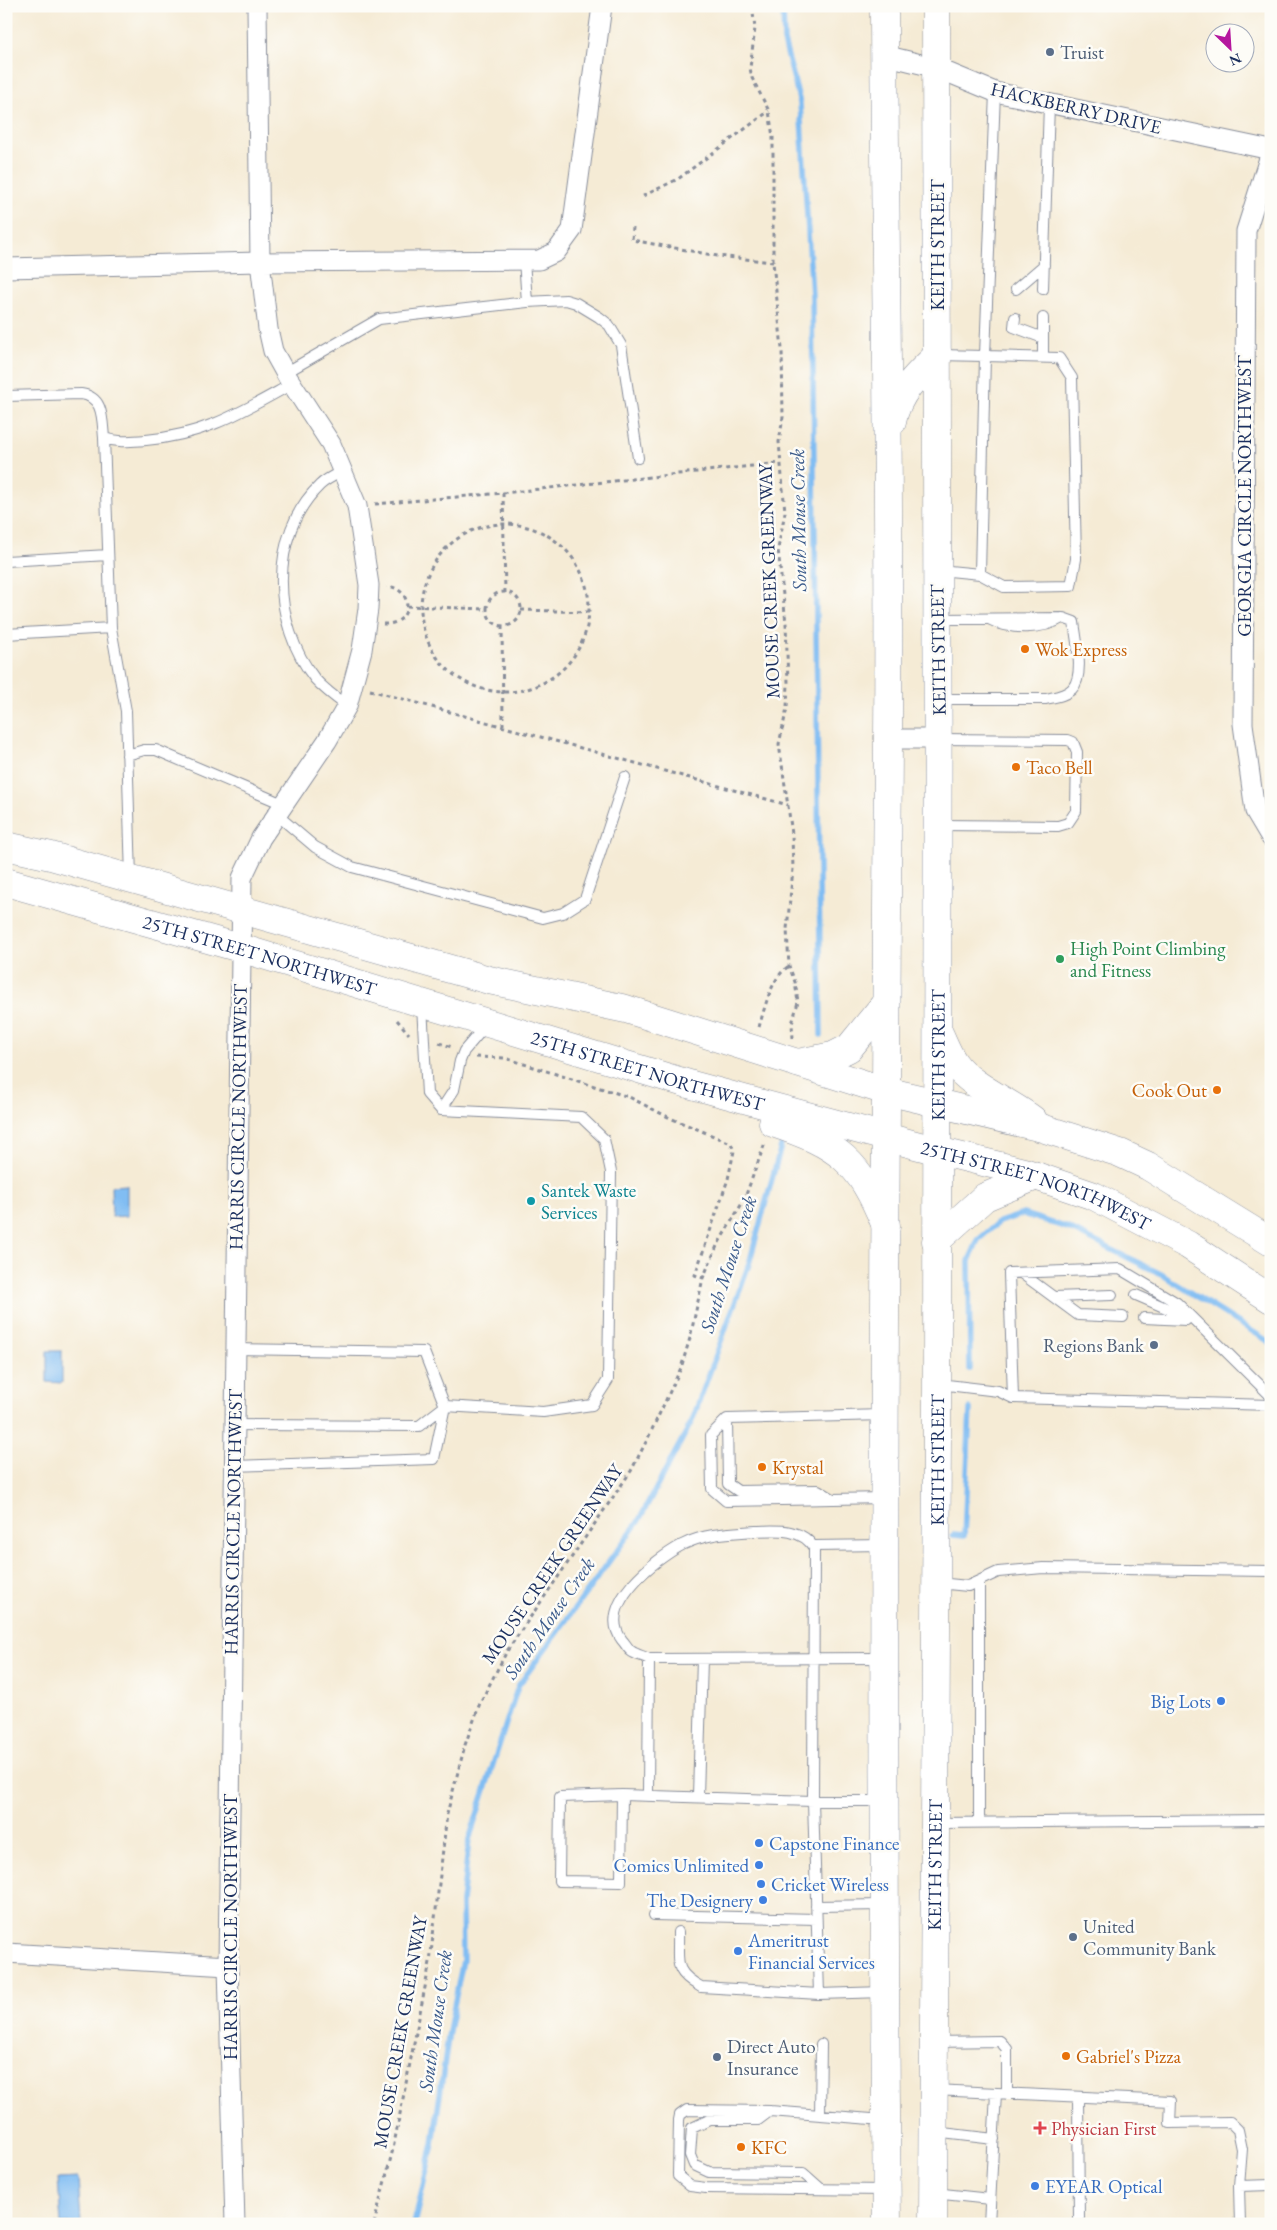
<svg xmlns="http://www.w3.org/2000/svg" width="1277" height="2230" font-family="'EB Garamond',serif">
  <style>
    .water { fill: #81bdf3; stroke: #4e76a8 }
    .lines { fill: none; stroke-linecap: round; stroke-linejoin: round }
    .stream { stroke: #81bdf3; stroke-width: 5.5 }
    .service-casing { stroke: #888d9a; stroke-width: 12 }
    .minor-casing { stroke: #888d9a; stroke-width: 21 }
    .primary-casing { stroke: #888d9a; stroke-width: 29 }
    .trunk-casing { stroke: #888d9a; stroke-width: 29 }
    .path { stroke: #888d9a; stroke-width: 3; stroke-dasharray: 4 4; stroke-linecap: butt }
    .service { stroke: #fff; stroke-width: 10 }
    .minor { stroke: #fff; stroke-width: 19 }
    .primary { stroke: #fff; stroke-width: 28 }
    .trunk { stroke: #fff; stroke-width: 28 }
    .service-dot { fill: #5c6f8a; stroke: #fdfcf7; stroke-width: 2 }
    .food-dot { fill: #e8710a; stroke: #fdfcf7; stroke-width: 2 }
    .leisure-dot { fill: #2e9e5b; stroke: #fdfcf7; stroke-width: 2 }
    .culture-dot { fill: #0f9aa8; stroke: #fdfcf7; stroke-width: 2 }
    .shop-dot { fill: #3f7fe0; stroke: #fdfcf7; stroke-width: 2 }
    .health-dot { fill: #e0444e; stroke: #fdfcf7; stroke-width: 2 }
    .labels { text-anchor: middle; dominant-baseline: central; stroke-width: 5; stroke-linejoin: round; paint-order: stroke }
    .service-label { font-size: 19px; fill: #4e5e75; stroke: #fdfcf7; text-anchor: start }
    .street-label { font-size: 19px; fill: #1b2f5e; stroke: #fdfcf7 }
    .food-label { font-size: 19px; fill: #c56008; stroke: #fdfcf7; text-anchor: start }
    .leisure-label { font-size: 19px; fill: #27864d; stroke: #fdfcf7; text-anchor: start }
    .culture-label { font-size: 19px; fill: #0d838f; stroke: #fdfcf7; text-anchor: start }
    .shop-label { font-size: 19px; fill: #366cbe; stroke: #fdfcf7; text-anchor: start }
    .health-label { font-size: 19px; fill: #be3a42; stroke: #fdfcf7; text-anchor: start }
    .water-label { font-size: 20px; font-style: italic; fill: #3a5a8b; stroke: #fdfcf7 }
  </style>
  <rect width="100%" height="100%" fill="#fdfcf7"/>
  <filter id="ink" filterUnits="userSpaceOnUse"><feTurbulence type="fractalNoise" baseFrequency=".02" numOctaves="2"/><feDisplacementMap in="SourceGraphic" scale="10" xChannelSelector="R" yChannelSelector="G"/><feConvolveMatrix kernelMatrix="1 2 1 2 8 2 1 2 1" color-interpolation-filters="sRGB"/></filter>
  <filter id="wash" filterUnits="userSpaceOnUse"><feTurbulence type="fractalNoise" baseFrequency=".0096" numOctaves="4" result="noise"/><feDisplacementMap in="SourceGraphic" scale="20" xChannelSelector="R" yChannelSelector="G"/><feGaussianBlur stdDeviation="1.12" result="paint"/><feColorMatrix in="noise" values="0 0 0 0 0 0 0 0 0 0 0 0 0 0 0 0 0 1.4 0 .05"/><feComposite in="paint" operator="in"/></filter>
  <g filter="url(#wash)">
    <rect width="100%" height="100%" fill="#f5ebd5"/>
    <path class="water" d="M127,1185V1216L112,1217L111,1186Z
      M47,1351H62V1383L47,1382Z
      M78,2178L81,2223L61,2224L58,2179Z"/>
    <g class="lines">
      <path class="stream" d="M783,6L784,41L800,103L812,296L821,1035
        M970,1369L969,1261L978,1240L999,1222L1023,1214L1068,1228L1161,1274L1271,1343
        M953,1535L964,1536L970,1409
        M414,2224L433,2144L449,2031L463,1960L462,1902L469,1840L518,1686L638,1522L692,1421L749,1264L781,1146"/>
    </g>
  </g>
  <g filter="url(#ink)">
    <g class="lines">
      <defs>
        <path id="service" d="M524,260L527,302
          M1016,289L1044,265
          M1043,289L1049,104
          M1015,318L1014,327L1043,338
          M938,355L985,356L995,92
          M1043,358V318
          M285,373L379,319L527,302L566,300L576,303L599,317L609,325L621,345L638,458
          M6,396L81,394C104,397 102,419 104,438C118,443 131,441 146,440C205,435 241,412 292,384
          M104,438L111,628L126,711L131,878
          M343,471C335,475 326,479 320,485C268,535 272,625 315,679C324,689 336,698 347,706
          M6,561L108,555
          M939,570L980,574L1004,587L1071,586L1076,559L1072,378L1059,358L985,356L980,574
          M991,620C1010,630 1043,630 1062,618
          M6,634L111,628
          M939,699H1046C1054,697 1065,696 1072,689C1085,676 1076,639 1074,622L1063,618L939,619
          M127,755L144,750H156L283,804
          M276,814L315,847L352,867L543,918L563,913L585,899L625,777
          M939,825L1058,826L1068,823L1076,811L1077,752L1073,742L1068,740L939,739
          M422,1006L427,1094L441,1110L454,1090L460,1061L464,1051L486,1025
          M1021,1273L1078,1315L1123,1317
          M1136,1295L1189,1318
          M1054,1297L1112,1295
          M1144,1318L1186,1320
          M939,1384L998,1391L1013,1398L1271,1405
          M1013,1398L1009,1273L1120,1269L1177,1303L1271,1396
          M727,1419L728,1484L738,1491L818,1490L833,1499
          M234,1425L419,1426L445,1406L543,1412L592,1405L608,1380L611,1172L604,1139L581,1117L441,1110
          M234,1466L434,1459L445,1406L424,1352L235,1349
          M884,1498L726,1501L712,1489L711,1435L727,1419L884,1415
          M884,1545L814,1546L813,1801H884
          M814,1548C802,1528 778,1530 756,1531C730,1533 706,1533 682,1545C656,1559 595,1605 622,1640C625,1643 628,1649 631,1651C636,1655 644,1656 649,1659L884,1658
          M979,1581V1823
          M938,1583L968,1586L998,1572L1043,1568L1271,1571
          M622,1795L621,1882L559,1881L560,1797L622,1795L813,1801L819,1994L884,1992
          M648,1796L649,1659
          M698,1796L702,1659
          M937,1823L1271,1820
          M816,1906L884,1905
          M654,1915L816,1919
          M678,1932C679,1962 672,1971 701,1987L819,1994
          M933,2042L1000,2041L1007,2049V2094
          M934,2090L1171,2101L1170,2123L1230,2122L1238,2130L1242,2149L1239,2186L1240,2224
          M1078,2097L1079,2220
          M770,2111L758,2120H709L692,2128L690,2155L694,2165L709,2172L803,2173L821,2189
          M820,2115L821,2044
          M884,2120L770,2111L687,2110L680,2115L679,2120L678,2176L690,2186L706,2188L885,2190
          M934,2132L994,2139
          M1239,2186L1271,2185
          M934,2193L990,2199
          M989,2224L996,2093"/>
        <path id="minor" d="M884,55L937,68L995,92L1271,150
          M1271,152L1246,231L1243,724L1255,811L1271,838
          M6,268L260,262L539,260L556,252L572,230L602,6
          M888,739H939
          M6,1953L228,1966
          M235,2224L228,1966L242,878L261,838L327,741L347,706L362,650L368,609L369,585L357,506L331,444L288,378L273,351L268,329L260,262L257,6"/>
        <g id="primary">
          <path d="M884,6C885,251 890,497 888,742C885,1236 882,1730 887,2224"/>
          <path d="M892,422C897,393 917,375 938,355"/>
          <path id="s1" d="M933,2224C932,1960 937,1696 937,1433C938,957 938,482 936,6"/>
        </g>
        <g id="trunk">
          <path d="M6,846L51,856L489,980L626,1009L886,1091L1042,1128L1120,1153L1148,1166L1271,1242"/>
          <path id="s2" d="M6,882L240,948L692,1085L938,1151L1024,1172L1094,1196L1188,1245L1271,1299"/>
          <path d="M938,1031C943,1041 947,1053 954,1063C970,1086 1010,1102 1033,1120"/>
          <path d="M798,1063L833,1056L849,1048L885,1004"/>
          <path d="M773,1123C839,1145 859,1160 886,1226"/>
          <path d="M936,1241L985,1197L1036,1176"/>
        </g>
      </defs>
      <use href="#service" class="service-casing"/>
      <use href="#minor" class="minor-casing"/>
      <use href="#primary" class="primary-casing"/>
      <use href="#trunk" class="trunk-casing"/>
      <path class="path" d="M752,6L755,28L750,68L752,78L769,111L773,137V262L782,349L783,417L779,442L785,512L778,549L786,623L788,683L787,708L779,744L792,834L793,869L787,929L789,966L795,982L798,1002L792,1024L793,1038
        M643,196L678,179L769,111
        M633,227L632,240L718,256L773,262
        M503,493L505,593
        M375,504L503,493L780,463
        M421 608a84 84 0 1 1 168 0a84 84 0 1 1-168 0Z
        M487 609a17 17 0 1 1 34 0a17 17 0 1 1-34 0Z
        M407,606L486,609
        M521,610L589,612
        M383,624C413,626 415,589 387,586
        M502,626L503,725
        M370,690L788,805
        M397,1020L409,1034
        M759,1027C765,1007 771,978 789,966
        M439,1043L452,1047
        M476,1057L505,1058L629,1097L670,1118L731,1143L734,1151L728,1179L695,1275L703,1278
        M374,2224L393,2149L430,1962L447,1814L465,1745L480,1703L507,1651L631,1471L648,1438L681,1368L690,1338L703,1278L717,1246L744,1200L765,1143"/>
      <use href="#service" class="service"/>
      <use href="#minor" class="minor"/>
      <use href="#primary" class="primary"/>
      <use href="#trunk" class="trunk"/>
    </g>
  </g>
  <g class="service-dot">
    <circle cx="1050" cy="52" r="5"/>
    <circle cx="1154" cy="1345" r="5"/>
    <circle cx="1073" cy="1937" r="5"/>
    <circle cx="717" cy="2057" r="5"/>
  </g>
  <g class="food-dot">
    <circle cx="1025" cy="649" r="5"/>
    <circle cx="1016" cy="767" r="5"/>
    <circle cx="1217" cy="1090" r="5"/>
    <circle cx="762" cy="1467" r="5"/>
    <circle cx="1066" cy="2056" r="5"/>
    <circle cx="741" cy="2147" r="5"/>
  </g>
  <circle class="leisure-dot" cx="1060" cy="959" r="5"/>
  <circle class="culture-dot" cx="531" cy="1201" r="5"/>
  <g class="shop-dot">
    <circle cx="1221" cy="1701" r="5"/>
    <circle cx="759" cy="1843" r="5"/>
    <circle cx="759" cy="1865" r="5"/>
    <circle cx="761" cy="1884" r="5"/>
    <circle cx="763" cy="1900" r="5"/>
    <circle cx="738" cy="1951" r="5"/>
    <circle cx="1035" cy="2186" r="5"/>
  </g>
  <path class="health-dot" d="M1037.5 2120.5h5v5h5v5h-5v5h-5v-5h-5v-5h5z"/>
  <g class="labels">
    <g class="service-label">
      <text x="1060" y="52">Truist</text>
      <text x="1144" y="1345" text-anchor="end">Regions Bank</text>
      <text x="1083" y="1926">United<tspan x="1083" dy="22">Community Bank</tspan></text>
      <text x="727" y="2046">Direct Auto<tspan x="727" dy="22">Insurance</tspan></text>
    </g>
    <g class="street-label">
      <text transform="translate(1076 108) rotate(13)">HACKBERRY DRIVE</text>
      <text transform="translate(937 245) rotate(-90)">KEITH STREET</text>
      <text transform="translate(1244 496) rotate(-90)">GEORGIA CIRCLE NORTHWEST</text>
      <text transform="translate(769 581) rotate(-92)">MOUSE CREEK GREENWAY</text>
      <text transform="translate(938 650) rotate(-91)">KEITH STREET</text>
      <text stroke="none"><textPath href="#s2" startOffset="264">25TH STREET NORTHWEST</textPath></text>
      <text stroke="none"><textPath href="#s1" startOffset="1169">KEITH STREET</textPath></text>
      <text stroke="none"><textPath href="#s2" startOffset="669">25TH STREET NORTHWEST</textPath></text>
      <text transform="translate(238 1117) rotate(-89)">HARRIS CIRCLE NORTHWEST</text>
      <text stroke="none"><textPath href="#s2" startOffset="1074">25TH STREET NORTHWEST</textPath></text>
      <text stroke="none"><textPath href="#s1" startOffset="764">KEITH STREET</textPath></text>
      <text transform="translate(233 1522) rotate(-89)">HARRIS CIRCLE NORTHWEST</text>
      <text transform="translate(552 1564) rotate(-56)">MOUSE CREEK GREENWAY</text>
      <text stroke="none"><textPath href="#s1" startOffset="359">KEITH STREET</textPath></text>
      <text transform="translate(230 1927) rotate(-90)">HARRIS CIRCLE NORTHWEST</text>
      <text transform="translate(400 2032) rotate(-80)">MOUSE CREEK GREENWAY</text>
    </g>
    <g class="food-label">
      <text x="1035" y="649">Wok Express</text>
      <text x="1026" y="767">Taco Bell</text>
      <text x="1207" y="1090" text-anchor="end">Cook Out</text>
      <text x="772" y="1467">Krystal</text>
      <text x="1076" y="2056">Gabriel's Pizza</text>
      <text x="751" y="2147">KFC</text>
    </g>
    <g class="leisure-label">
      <text x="1070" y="948">High Point Climbing<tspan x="1070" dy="22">and Fitness</tspan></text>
    </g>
    <g class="culture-label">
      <text x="541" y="1190">Santek Waste<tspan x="541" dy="22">Services</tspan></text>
    </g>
    <g class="shop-label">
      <text x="1211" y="1701" text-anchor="end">Big Lots</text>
      <text x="769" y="1843">Capstone Finance</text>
      <text x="749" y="1865" text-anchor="end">Comics Unlimited</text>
      <text x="771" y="1884">Cricket Wireless</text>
      <text x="753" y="1900" text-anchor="end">The Designery</text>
      <text x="748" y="1940">Ameritrust<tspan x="748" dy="22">Financial Services</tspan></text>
      <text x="1045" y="2186">EYEAR Optical</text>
    </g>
    <g class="health-label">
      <text x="1051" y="2128">Physician First</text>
    </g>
    <g class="water-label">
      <text transform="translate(798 520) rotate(-91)">South Mouse Creek</text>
      <text transform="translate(728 1264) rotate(-72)">South Mouse Creek</text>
      <text transform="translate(549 1618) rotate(-55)">South Mouse Creek</text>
      <text transform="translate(435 2021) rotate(-82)">South Mouse Creek</text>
    </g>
  </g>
  <rect width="1277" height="2230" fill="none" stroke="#fdfcf7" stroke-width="25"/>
  <g transform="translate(1230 48) rotate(155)"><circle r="24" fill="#fdfcf7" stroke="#a3aaba"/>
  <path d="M0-4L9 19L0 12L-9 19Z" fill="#b5179e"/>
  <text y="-8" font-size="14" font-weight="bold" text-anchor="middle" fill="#1b2f5e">N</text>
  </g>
</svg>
